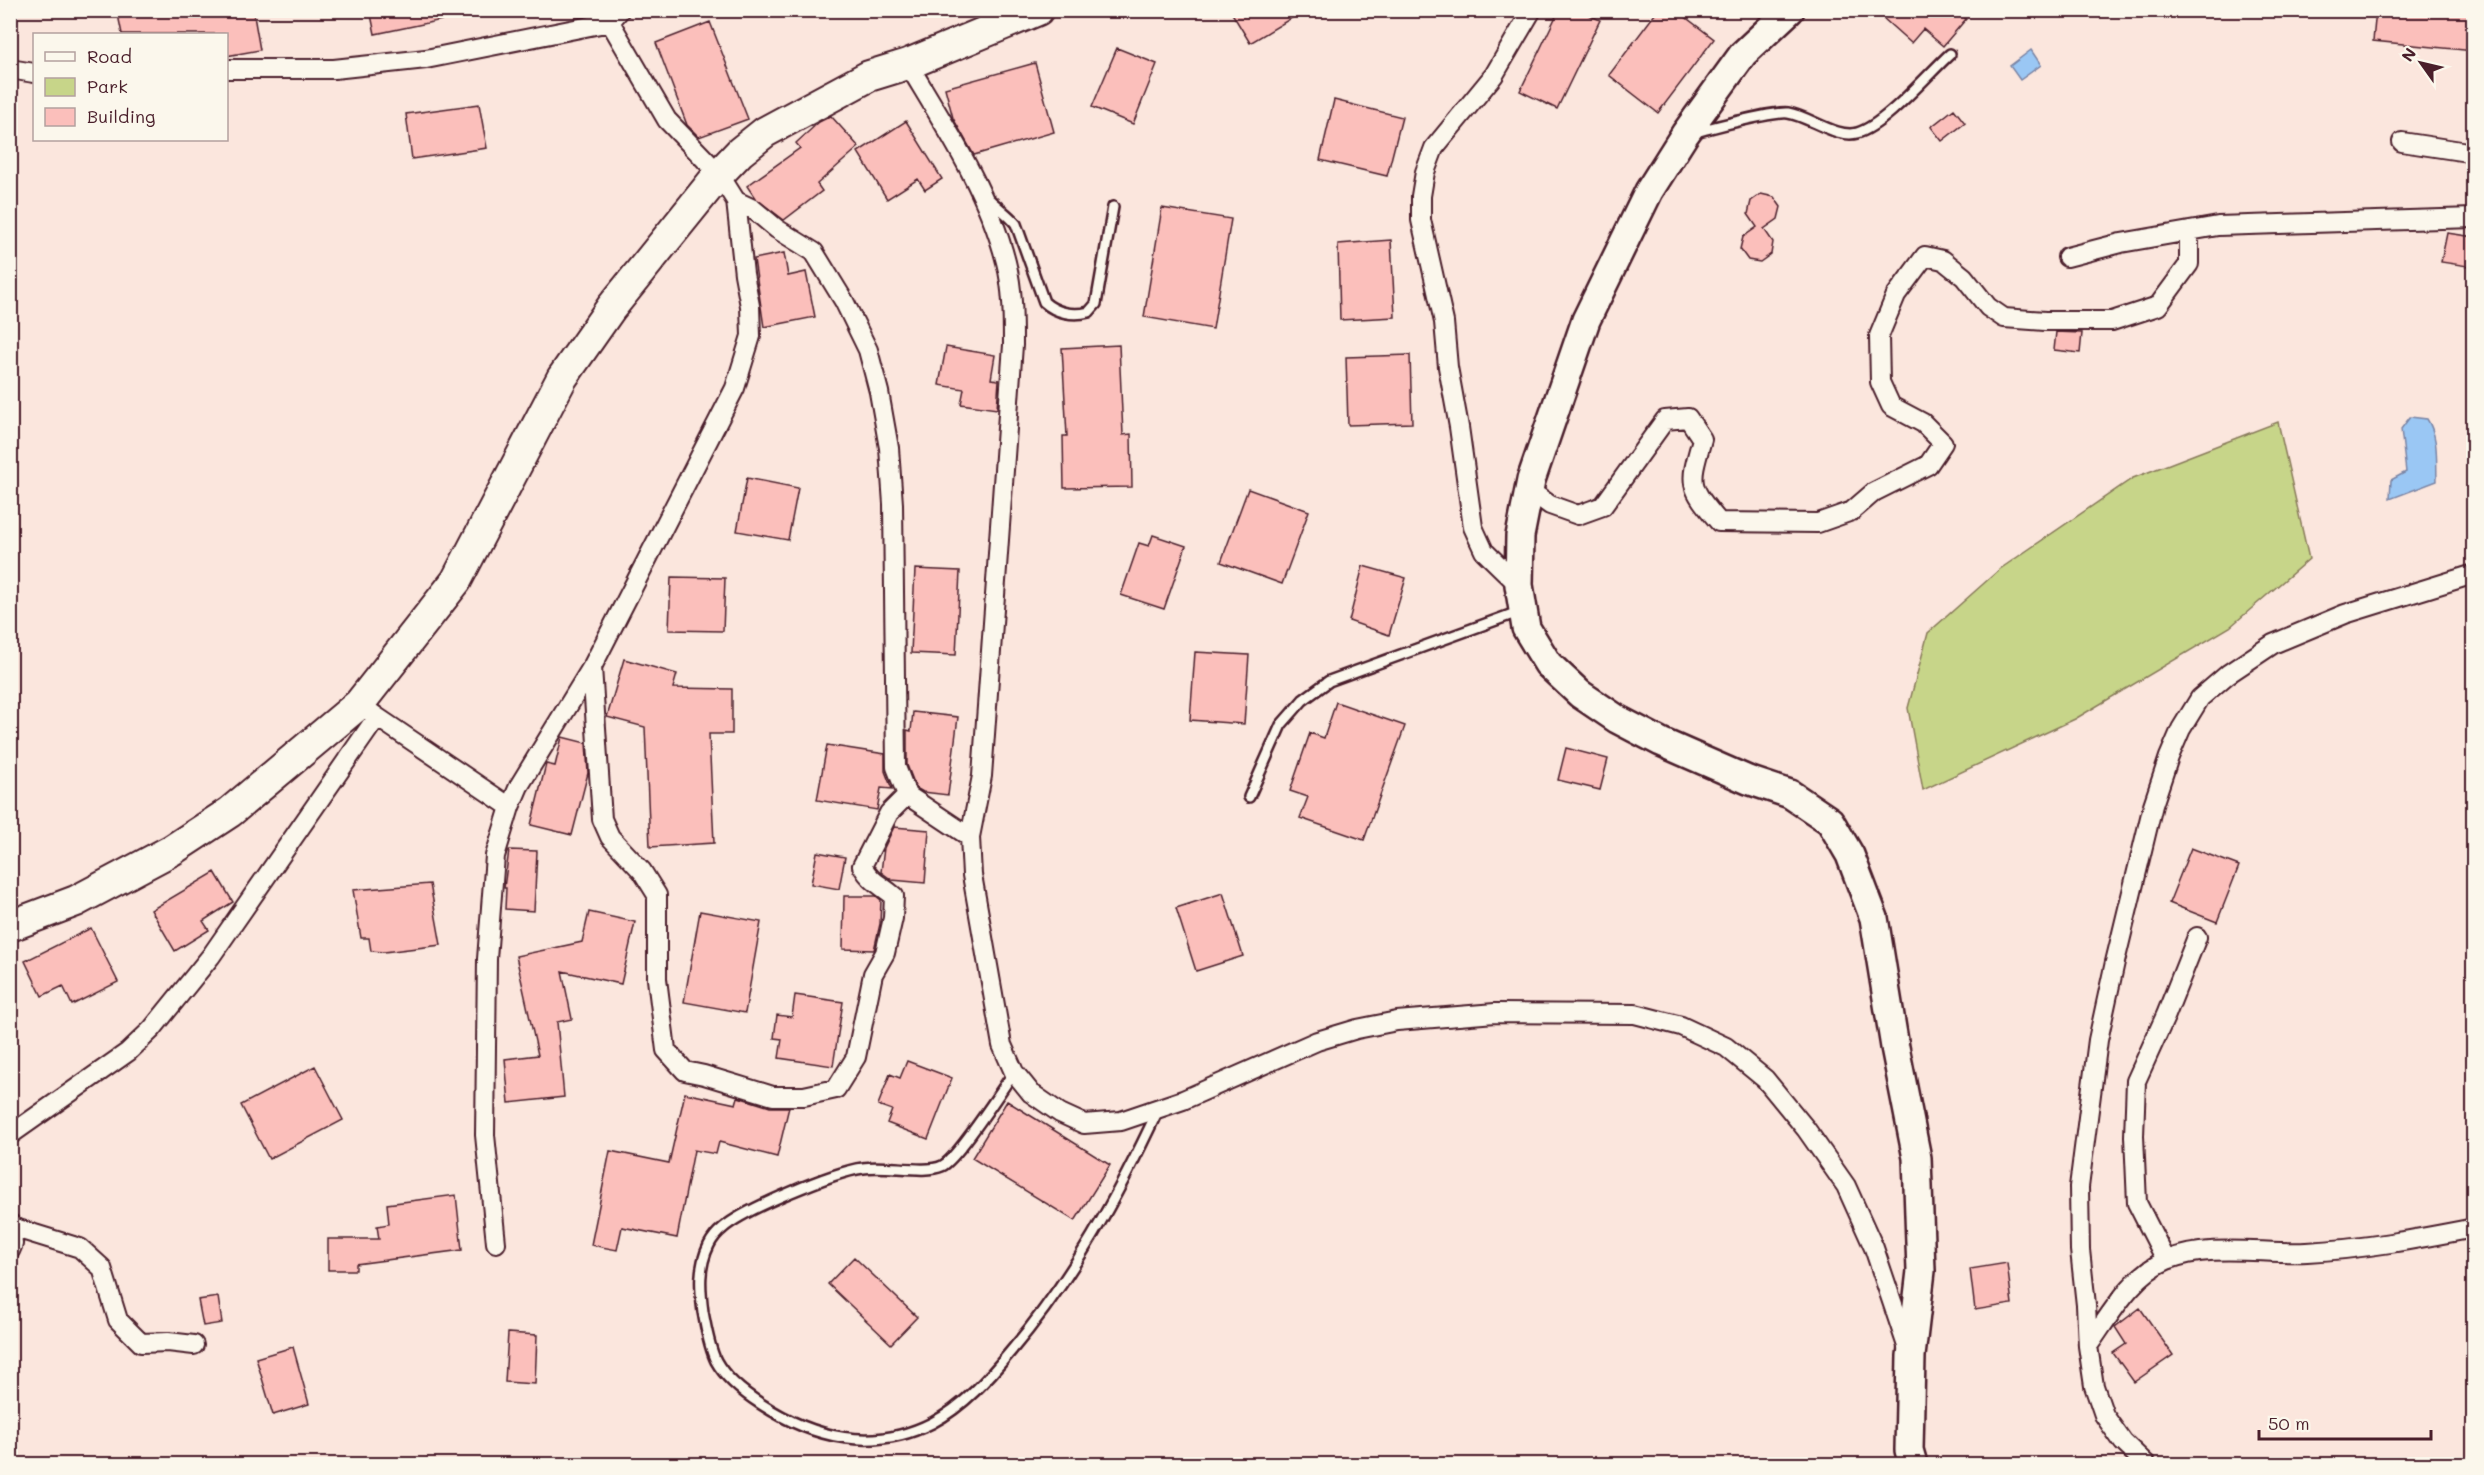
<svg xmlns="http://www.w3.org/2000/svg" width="2484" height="1475" font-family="Mali,sans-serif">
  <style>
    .green { fill: #c7d589; stroke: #887a5a; stroke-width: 1.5 }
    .water { fill: #9ac7f4; stroke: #7a84a4; stroke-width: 1.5 }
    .building { fill: #fbbfbb; stroke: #4a1f2b; stroke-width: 1.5 }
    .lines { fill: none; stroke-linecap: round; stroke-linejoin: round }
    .lane-casing { stroke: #4a1f2b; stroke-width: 14 }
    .street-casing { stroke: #4a1f2b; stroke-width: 22 }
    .secondary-casing { stroke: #4a1f2b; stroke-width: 32 }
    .primary-casing { stroke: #4a1f2b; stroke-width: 34 }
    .lane { stroke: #fbf7ec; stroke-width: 9 }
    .street { stroke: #fbf7ec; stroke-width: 18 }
    .secondary { stroke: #fbf7ec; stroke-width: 27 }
    .primary { stroke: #fbf7ec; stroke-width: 30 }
  </style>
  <rect width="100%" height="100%" fill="#fbe6dd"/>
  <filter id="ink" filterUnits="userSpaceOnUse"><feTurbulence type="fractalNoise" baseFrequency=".0167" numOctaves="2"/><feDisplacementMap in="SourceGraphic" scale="12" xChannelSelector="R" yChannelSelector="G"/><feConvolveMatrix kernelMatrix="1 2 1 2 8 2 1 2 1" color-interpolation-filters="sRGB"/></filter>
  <g filter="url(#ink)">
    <path class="green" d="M2278,422L2309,559L2230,627L2075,719L1923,790L1908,708L1928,633L2000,569L2133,478Z"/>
    <path class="water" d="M2031,50L2041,65L2020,80L2010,66Z
      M2410,417L2427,419C2439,437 2436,460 2437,481L2390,499L2391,480L2406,472L2401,429Z"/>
    <path class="building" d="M117,10H253L260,50L226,56V34H122Z
      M370,10H447V19L375,34Z
      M1230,10H1305L1250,43Z
      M1559,10H1579L1600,20L1557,109L1520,91Z
      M1658,10H1676L1714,39L1658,113L1609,75Z
      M1874,10H1957L1966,19L1943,46L1923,29L1911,43Z
      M2376,10H2474V51L2373,41Z
      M710,22L748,119L699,137L687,125L656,43Z
      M1117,48L1157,64L1133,124L1092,107Z
      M1035,63L1054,132L974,155L953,118L945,88Z
      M1334,100L1402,117L1387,176L1320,160Z
      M479,104L487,148L412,159L406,114Z
      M1954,109L1965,123L1942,141L1931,127Z
      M831,116L859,147L817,184L822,191L784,220L755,198L747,186L800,148L796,143L819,122Z
      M906,121L942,179L925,190L918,179L887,199L858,152Z
      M1761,194L1774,197L1781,207L1778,219L1764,229L1773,242L1771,254L1760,262L1748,260L1740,249L1743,237L1757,227L1748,214L1751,201Z
      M1162,208L1231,219L1213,329L1144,317Z
      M2447,233L2474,237V267L2441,262Z
      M1391,240L1395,317L1340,320L1338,244Z
      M784,253L788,276L806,272L815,317L764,327L754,259Z
      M2056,332L2082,333L2080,353L2054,350Z
      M1119,345L1123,435L1131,434L1132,487L1064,488L1063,436H1067L1062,348Z
      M946,347L995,355L991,379L999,380L997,409L961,404L964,389L939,385Z
      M1410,355L1412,423L1348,425L1346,357Z
      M747,478L798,488L788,540L737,531Z
      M1248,489L1309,511L1282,584L1221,562Z
      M1153,535L1186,546L1164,609L1121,595L1139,543L1149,546Z
      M1363,566L1406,578L1389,635L1349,621Z
      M915,569L960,571L956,655L911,653Z
      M671,577L725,578L723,631L669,630Z
      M1195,652L1249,655L1244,724L1190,720Z
      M624,659L677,674L673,688L732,689V734H709L714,843L650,847L645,727L607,717Z
      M1336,702L1405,726L1364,840L1300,818L1308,797L1290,791L1310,733L1324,738Z
      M913,712L958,717L948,795L923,792L916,788L907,765V730L911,731Z
      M562,737L586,743L588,773L572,835L531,825L546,764L555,766Z
      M827,745L885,754V771L892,789L881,788L877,810L817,800Z
      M1566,748L1608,759L1600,790L1558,780Z
      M894,827L929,830L925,883L892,880L881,872L884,848Z
      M2191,848L2239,866L2217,922L2169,903Z
      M509,850L537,851L534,911L505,909L506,888H504Z
      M817,852L845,857L839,889L811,884Z
      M215,872L233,902L203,921L209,930L175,951L151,910Z
      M430,884L441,945L384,952L371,951L369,938H361L353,890Z
      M1223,893L1243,956L1196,971L1176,908Z
      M844,896H876L881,900L880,924L874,950L843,949Z
      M700,911L761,922L745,1013L684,1002Z
      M589,912L635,922L621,984L562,971L572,1019L557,1022L564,1097L509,1103L505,1059L538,1055L516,956L582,942Z
      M91,928L118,982L72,1005L63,986L42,996L25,961Z
      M795,995L843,1002L833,1066L779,1058L782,1039L774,1038L777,1015L792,1017Z
      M907,1061L952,1078L928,1139L887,1123L892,1110L878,1105L890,1074L900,1078Z
      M315,1066L343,1120L269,1159L241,1105Z
      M685,1093L736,1104L738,1097L770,1107H789L777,1157L719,1142L716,1154L694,1150L677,1238L622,1227L617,1250L591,1245L610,1151L669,1163Z
      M1007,1101L1110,1165L1075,1221L972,1158Z
      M456,1195L462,1250L356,1264V1270H328V1239H379L377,1226L389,1224L387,1204Z
      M854,1257L917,1317L891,1344L828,1284Z
      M2007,1263L2012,1304L1975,1310L1970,1269Z
      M218,1297L222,1323L203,1326L198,1300Z
      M2140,1308L2173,1355L2134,1382L2113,1353L2126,1344L2115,1327Z
      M508,1333L537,1335L535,1384L505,1382Z
      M293,1347L309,1404L273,1415L256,1358Z"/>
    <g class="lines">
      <defs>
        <path id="lane" d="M1694,132C1712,128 1772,111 1788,113C1809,116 1837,139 1857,133C1884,126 1928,74 1950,54
          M990,200C999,209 1008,214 1016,224L1044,302C1056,313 1073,316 1089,312L1096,304L1113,207
          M1249,797L1281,725L1303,700L1329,681L1521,611
          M1014,1072C1002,1089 957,1159 942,1166C925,1174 885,1164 863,1168C834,1172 745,1209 723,1228C718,1232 712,1239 709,1245C698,1267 700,1289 703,1312C706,1327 709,1347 716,1361C726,1379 744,1393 761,1404C813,1438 873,1453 932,1423C964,1406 988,1379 1011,1351C1072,1279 1118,1196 1158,1110"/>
        <path id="street" d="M596,10L610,22L667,120L719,174L736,201L753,209L777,229L814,252L844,301L868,350L879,392L889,448L893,504L896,767L907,795L970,837
          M908,64C945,126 988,191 1006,262C1013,289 1013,318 1013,345L982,776L970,837L972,875L1002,1045L1014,1072L1031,1093L1060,1113L1084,1124L1121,1121L1183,1100L1317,1041L1357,1029L1397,1021L1495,1013L1635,1014L1681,1026L1726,1047L1765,1079L1806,1129L1846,1186L1874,1248L1908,1349
          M10,69L34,73
          M226,69H334L426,59L610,22L620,10
          M2402,142L2474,153
          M2067,257L2121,243L2218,226L2474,218
          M1529,490L1550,505L1578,515L1603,506L1665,420L1688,418L1702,439C1689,485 1688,485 1719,522L1818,523L1852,511L1874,492L1928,465L1943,443L1923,423L1891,406L1880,382L1879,336L1896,295L1925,256L1943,260L1964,277L1988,307L2004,318L2045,321H2112L2158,306L2189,264V231
          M1519,585L1484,551L1473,527L1459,427L1448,367L1444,322L1421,220V196L1425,172L1434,148L1494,75L1532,10
          M592,667L602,819L610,837L642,871L657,895V979L666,1050L685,1071L704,1075L773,1096H804L836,1089L856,1057L873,974L885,953L893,918L894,896C880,884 872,883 862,866L889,813L907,795
          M377,717L510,807
          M10,1135L128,1052L152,1029L211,956L377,717L359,704
          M10,1223L13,1244L10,1251
          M12,1227L80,1248L102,1268L118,1320L141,1343L168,1342L194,1345
          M496,1243L485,1135L487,959L495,856L510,807L519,786L592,667L735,388L751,336L750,306L744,274L736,201
          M2166,1260L2137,1203L2134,1136L2136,1081L2166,1015L2197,937
          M2088,1346C2109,1317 2132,1274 2167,1260C2210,1243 2261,1254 2307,1252C2363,1249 2418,1239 2474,1228
          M2146,1464L2123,1442L2104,1415L2094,1386L2088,1346L2086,1305L2080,1250L2079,1187L2098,1040L2115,962L2153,805L2169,757L2181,729L2200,698L2228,674L2273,644L2345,614L2474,574"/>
        <path id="secondary" d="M1790,10L1743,54L1685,134L1649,191L1586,320L1531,480L1520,536L1519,585L1526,628L1548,664L1580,694L1617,719L1661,742L1748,780L1790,794L1830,821L1850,855L1874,918L1895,1047L1917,1158L1921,1271L1911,1356L1909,1450L1913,1464"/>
        <path id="primary" d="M10,926L76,901L172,850L230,812L359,704L456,581L562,378L611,308L719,174L740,152L765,132L869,76L908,64L1038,10"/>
      </defs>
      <use href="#lane" class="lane-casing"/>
      <use href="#street" class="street-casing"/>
      <use href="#secondary" class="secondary-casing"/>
      <use href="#primary" class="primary-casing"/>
      <use href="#lane" class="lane"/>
      <use href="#street" class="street"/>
      <use href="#secondary" class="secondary"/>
      <use href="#primary" class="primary"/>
    </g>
  </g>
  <rect width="2484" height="1475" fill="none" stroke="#fbf7ec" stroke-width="36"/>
  <rect x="18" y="18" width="2448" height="1439" fill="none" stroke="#4a1f2b" stroke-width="2" filter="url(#ink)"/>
  <rect x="33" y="33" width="195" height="108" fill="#fbf7ec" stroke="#b4a19f" stroke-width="1.5"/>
  <rect x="45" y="52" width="30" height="9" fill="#fbf7ec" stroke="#b4a19f" stroke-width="1.5"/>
  <text x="87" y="63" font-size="18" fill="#4a1f2b">Road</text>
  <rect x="45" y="78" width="30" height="18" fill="#c7d589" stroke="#b4a19f" stroke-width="1.5"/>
  <text x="87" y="93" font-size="18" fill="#4a1f2b">Park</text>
  <rect x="45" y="108" width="30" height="18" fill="#fbbfbb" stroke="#b4a19f" stroke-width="1.5"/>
  <text x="87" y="123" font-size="18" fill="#4a1f2b">Building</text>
  <g transform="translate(2421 63) rotate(304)" stroke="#fbf7ec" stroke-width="4.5" paint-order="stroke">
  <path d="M0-4.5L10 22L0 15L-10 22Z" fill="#4a1f2b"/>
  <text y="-9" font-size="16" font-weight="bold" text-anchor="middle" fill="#4a1f2b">N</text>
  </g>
  <path d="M2259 1430v9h172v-9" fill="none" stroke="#4a1f2b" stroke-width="3"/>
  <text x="2268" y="1430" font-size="18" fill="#4a1f2b" stroke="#fbf7ec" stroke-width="4.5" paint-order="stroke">50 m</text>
</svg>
